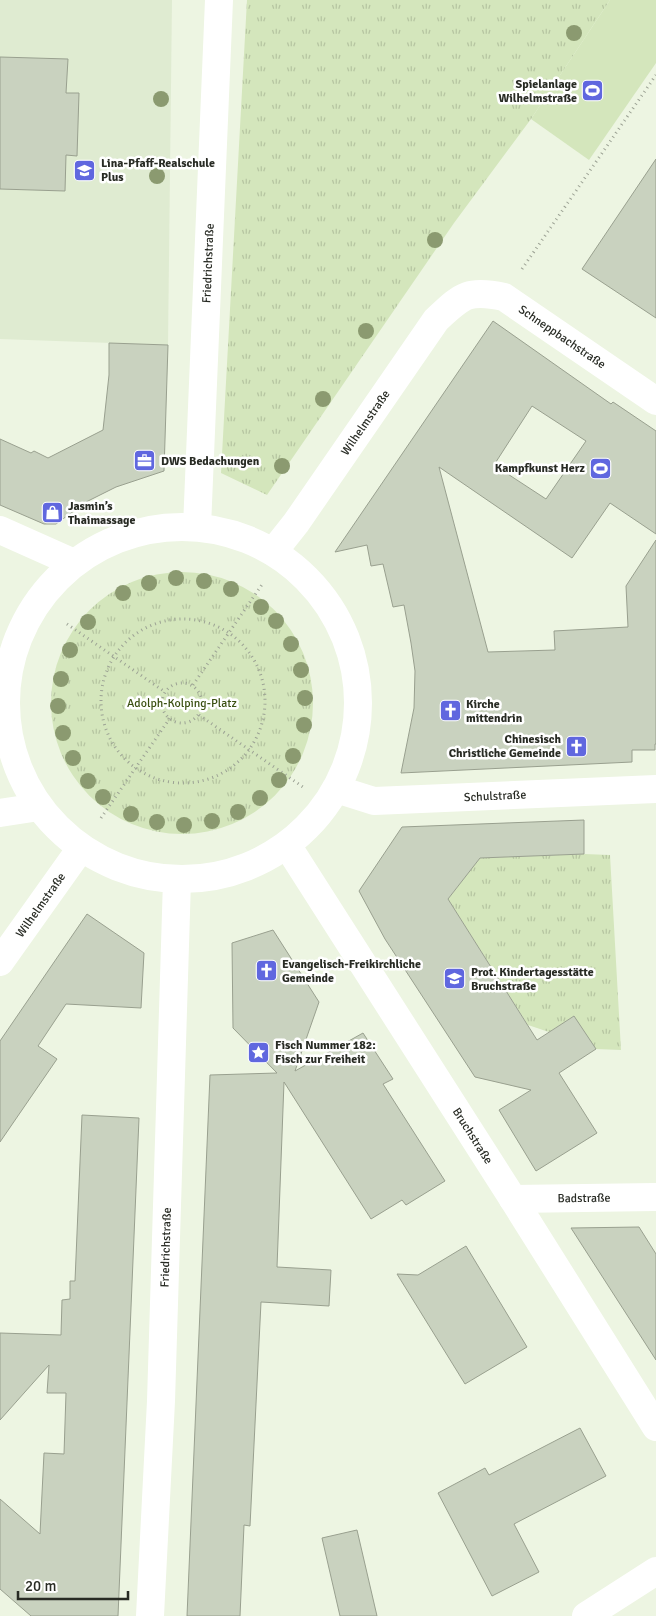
<svg xmlns="http://www.w3.org/2000/svg" width="656" height="1616" font-family="Signika,sans-serif">
  <style>
    .built { fill: #dfebd1 }
    .grass { fill: #d4e6bc }
    .park { fill: url(#park-tufts) }
    .building { fill: #c9d2bf; stroke: #99a08f; fill-rule: evenodd }
    .lines { fill: none; stroke-linecap: round; stroke-linejoin: round }
    .path { stroke: #9ca294; stroke-width: 3; stroke-dasharray: 1 4; stroke-linecap: butt }
    .minor { stroke: #fff; stroke-width: 28 }
    .tree { fill: #8b9a70 }
    .labels { text-anchor: middle; dominant-baseline: central; stroke-width: 5; stroke-linejoin: round; paint-order: stroke }
    .poi-label { font-size: 12px; font-weight: bold; fill: #282b24; stroke: #fff; text-anchor: start }
    .street-label { font-size: 12px; fill: #282b24; stroke: #fff }
    .park-label { font-size: 12px; fill: #3b5012; stroke: #fff }
  </style>
  <defs>
    <pattern id="park-tufts" width="24" height="20" patternUnits="userSpaceOnUse" patternTransform="scale(1.25)"><rect width="24" height="20" fill="#d4e6bc"/><path d="M3 7l-1-3M5 7V3M7 7l1-3M15 17l-1-3M17 17v-4M19 17l1-3" fill="none" stroke="#b6c5a1"/></pattern>
  </defs>
  <rect width="100%" height="100%" fill="#edf5e2"/>
  <path class="built" d="M0,0H172L168,345L0,339Z"/>
  <path class="grass" d="M610,0H656V63L589,160L531,119Z"/>
  <path class="park" d="M247,0H610L531,119L454,223L267,495L221,473Z
    M51 703a131 131 0 1 1 262 0a131 131 0 1 1-262 0Z
    M584,854L610,855L621,1050L596,1049L574,1016L549,1032L528,1025L448,899L480,858Z"/>
  <path class="building" d="M0,57L68,59L66,93H79L77,156L66,155L65,191L0,189Z
    M656,159V318L582,269Z
    M493,321L611,404L613,402L656,431V534L610,503L572,558L439,467L488,652L555,650L554,631L628,627L626,586L656,540V744H655V750H632V762L401,773L414,708L415,671L411,643L404,605L393,607L383,564L371,566L367,545L335,552ZM532,406L586,441L546,499L494,465Z
    M109,343L168,345L164,471L116,487L86,502L56,524H44L0,505V439L31,453L34,451L48,458L103,430L109,375Z
    M584,820V854L480,858L448,899L537,1040L574,1016L596,1049L559,1073L597,1133L536,1171L499,1110L531,1090L475,1077L385,939L359,891L402,827Z
    M87,914L144,953L141,1008L66,1004L38,1046L57,1059L0,1142V1041Z
    M273,930L319,1002L295,1071L363,1033L393,1079L383,1084L445,1181L406,1205L402,1200L371,1219L284,1082L277,1267L331,1270L329,1306L261,1302L250,1526L244,1525L240,1616H187L210,1075L277,1073L233,1028L232,943Z
    M82,1115L139,1118L118,1616H31L0,1589V1499L40,1534L44,1453L64,1454L66,1393H47L49,1365L0,1420V1333L61,1335L62,1300L70,1299V1281H75Z
    M639,1227L656,1254V1360L571,1228Z
    M466,1246L527,1347L465,1384L397,1274L418,1275Z
    M580,1428L606,1476L514,1524L539,1572L492,1596L438,1493L485,1468L489,1475Z
    M357,1530L377,1616H340L322,1538Z"/>
  <g class="lines">
    <path class="path" d="M522,269L656,75
      M101 701a82 82 0 1 1 164 0a82 82 0 1 1-164 0Z
      M67,624L165,692
      M162 703a20 20 0 1 1 40 0a20 20 0 1 1-40 0Z
      M193,685L263,583
      M199,715L303,787
      M101,818L170,718"/>
    <g class="minor">
      <circle cx="182" cy="703" r="176"/>
      <path id="s1" d="M197,527L219,0"/>
      <path d="M0,530L74,563"/>
      <path id="s2" d="M273,552L296,523L436,320C462,296 467,289 504,297L656,401"/>
      <path id="s3" d="M336,789L374,801L656,789"/>
      <path d="M0,813L39,807"/>
      <path id="s4" d="M287,845L513,1199L656,1427"/>
      <path id="s5" d="M0,962L81,848"/>
      <path id="s6" d="M513,1199L656,1197"/>
      <path id="s7" d="M150,1616L161,1401L177,880"/>
      <path d="M586,1616L656,1571"/>
    </g>
  </g>
  <g class="tree">
    <circle cx="574" cy="33" r="8"/>
    <circle cx="161" cy="99" r="8"/>
    <circle cx="157" cy="176" r="8"/>
    <circle cx="435" cy="240" r="8"/>
    <circle cx="366" cy="331" r="8"/>
    <circle cx="323" cy="399" r="8"/>
    <circle cx="282" cy="466" r="8"/>
    <circle cx="176" cy="578" r="8"/>
    <circle cx="204" cy="581" r="8"/>
    <circle cx="149" cy="583" r="8"/>
    <circle cx="231" cy="589" r="8"/>
    <circle cx="123" cy="593" r="8"/>
    <circle cx="261" cy="607" r="8"/>
    <circle cx="276" cy="621" r="8"/>
    <circle cx="88" cy="622" r="8"/>
    <circle cx="291" cy="644" r="8"/>
    <circle cx="70" cy="650" r="8"/>
    <circle cx="301" cy="670" r="8"/>
    <circle cx="61" cy="679" r="8"/>
    <circle cx="305" cy="698" r="8"/>
    <circle cx="58" cy="706" r="8"/>
    <circle cx="304" cy="725" r="8"/>
    <circle cx="63" cy="733" r="8"/>
    <circle cx="293" cy="756" r="8"/>
    <circle cx="73" cy="758" r="8"/>
    <circle cx="279" cy="780" r="8"/>
    <circle cx="88" cy="781" r="8"/>
    <circle cx="103" cy="797" r="8"/>
    <circle cx="260" cy="798" r="8"/>
    <circle cx="238" cy="812" r="8"/>
    <circle cx="131" cy="814" r="8"/>
    <circle cx="212" cy="821" r="8"/>
    <circle cx="157" cy="822" r="8"/>
    <circle cx="184" cy="825" r="8"/>
  </g>
  <defs>
    <symbol id="stadium-square" viewBox="-11 -11 22 22"><rect x="-9" y="-9" width="18" height="18" rx="4" fill="#6067df" stroke="#fff"/><path d="M0-5a6.5 5 0 1 0 0 10a6.5 5 0 1 0 0-10ZM-3.5-1.8h7v3.6h-7Z" fill="#fff"/></symbol>
    <symbol id="school-square" viewBox="-11 -11 22 22"><rect x="-9" y="-9" width="18" height="18" rx="4" fill="#6067df" stroke="#fff"/><path d="M0-5L7-2L0 1L-7-2ZM-4 1L0 2.5L4 1V4Q0 6-4 4Z" fill="#fff"/></symbol>
    <symbol id="office-square" viewBox="-11 -11 22 22"><rect x="-9" y="-9" width="18" height="18" rx="4" fill="#6067df" stroke="#fff"/><path d="M-6-3h4V-5.5h4V-3h4V5H-6ZM-1-4.5V-3h2v-1.5ZM-6 0V1H6V0Z" fill="#fff"/></symbol>
    <symbol id="shop-square" viewBox="-11 -11 22 22"><rect x="-9" y="-9" width="18" height="18" rx="4" fill="#6067df" stroke="#fff"/><path d="M-5-2.5h2.3a2.7 3.5 0 0 1 5.4 0H5L5.5 6h-11ZM-1.5-2.5h3a1.5 2.3 0 0 0-3 0Z" fill="#fff"/></symbol>
    <symbol id="church-square" viewBox="-11 -11 22 22"><rect x="-9" y="-9" width="18" height="18" rx="4" fill="#6067df" stroke="#fff"/><path d="M-1.2-6h2.4v3.5h3.3v2.4h-3.3V6h-2.4V-.1h-3.3v-2.4h3.3Z" fill="#fff"/></symbol>
    <symbol id="sight-square" viewBox="-11 -11 22 22"><rect x="-9" y="-9" width="18" height="18" rx="4" fill="#6067df" stroke="#fff"/><path d="M0-6L1.8-2.2L6-1.7L2.9 1.2L3.7 5.4L0 3.3L-3.7 5.4L-2.9 1.2L-6-1.7L-1.8-2.2Z" fill="#fff"/></symbol>
  </defs>
  <g fill-rule="evenodd">
    <use href="#stadium-square" x="580" y="78" width="25" height="25"/>
    <use href="#school-square" x="72" y="158" width="25" height="25"/>
    <use href="#office-square" x="132" y="448" width="25" height="25"/>
    <use href="#stadium-square" x="588" y="456" width="25" height="25"/>
    <use href="#shop-square" x="40" y="500" width="25" height="25"/>
    <use href="#church-square" x="438" y="698" width="25" height="25"/>
    <use href="#church-square" x="564" y="734" width="25" height="25"/>
    <use href="#church-square" x="254" y="958" width="25" height="25"/>
    <use href="#school-square" x="442" y="966" width="25" height="25"/>
    <use href="#sight-square" x="246" y="1040" width="25" height="25"/>
  </g>
  <g class="labels">
    <g class="poi-label">
      <text x="577" y="84" text-anchor="end">Spielanlage<tspan x="577" dy="14">Wilhelmstraße</tspan></text>
      <text x="101" y="163">Lina-Pfaff-Realschule<tspan x="101" dy="14">Plus</tspan></text>
      <text x="161" y="461">DWS Bedachungen</text>
      <text x="585" y="468" text-anchor="end">Kampfkunst Herz</text>
      <text x="68" y="506">Jasmin’s<tspan x="68" dy="14">Thaimassage</tspan></text>
      <text x="466" y="704">Kirche<tspan x="466" dy="14">mittendrin</tspan></text>
      <text x="561" y="739" text-anchor="end">Chinesisch<tspan x="561" dy="14">Christliche Gemeinde</tspan></text>
      <text x="282" y="964">Evangelisch-Freikirchliche<tspan x="282" dy="14">Gemeinde</tspan></text>
      <text x="471" y="972">Prot. Kindertagesstätte<tspan x="471" dy="14">Bruchstraße</tspan></text>
      <text x="275" y="1045">Fisch Nummer 182:<tspan x="275" dy="14">Fisch zur Freiheit</tspan></text>
    </g>
    <g class="street-label">
      <text stroke="none"><textPath href="#s1" startOffset="264">Friedrichstraße</textPath></text>
      <text stroke="none"><textPath href="#s2" startOffset="431">Schneppbachstraße</textPath></text>
      <text stroke="none"><textPath href="#s2" startOffset="159">Wilhelmstraße</textPath></text>
      <text stroke="none"><textPath href="#s3" startOffset="161">Schulstraße</textPath></text>
      <text stroke="none"><textPath href="#s5" startOffset="70">Wilhelmstraße</textPath></text>
      <text stroke="none"><textPath href="#s4" startOffset="345">Bruchstraße</textPath></text>
      <text stroke="none"><textPath href="#s6" startOffset="71">Badstraße</textPath></text>
      <text stroke="none"><textPath href="#s7" startOffset="369">Friedrichstraße</textPath></text>
    </g>
    <g class="park-label">
      <text x="182" y="703">Adolph-Kolping-Platz</text>
    </g>
  </g>
  <path d="M18 1591v8h110v-8" fill="none" stroke="#282b24" stroke-width="2.5"/>
  <text x="25" y="1591" font-size="15" fill="#282b24" stroke="#ffffff" stroke-width="4" paint-order="stroke">20 m</text>
</svg>
